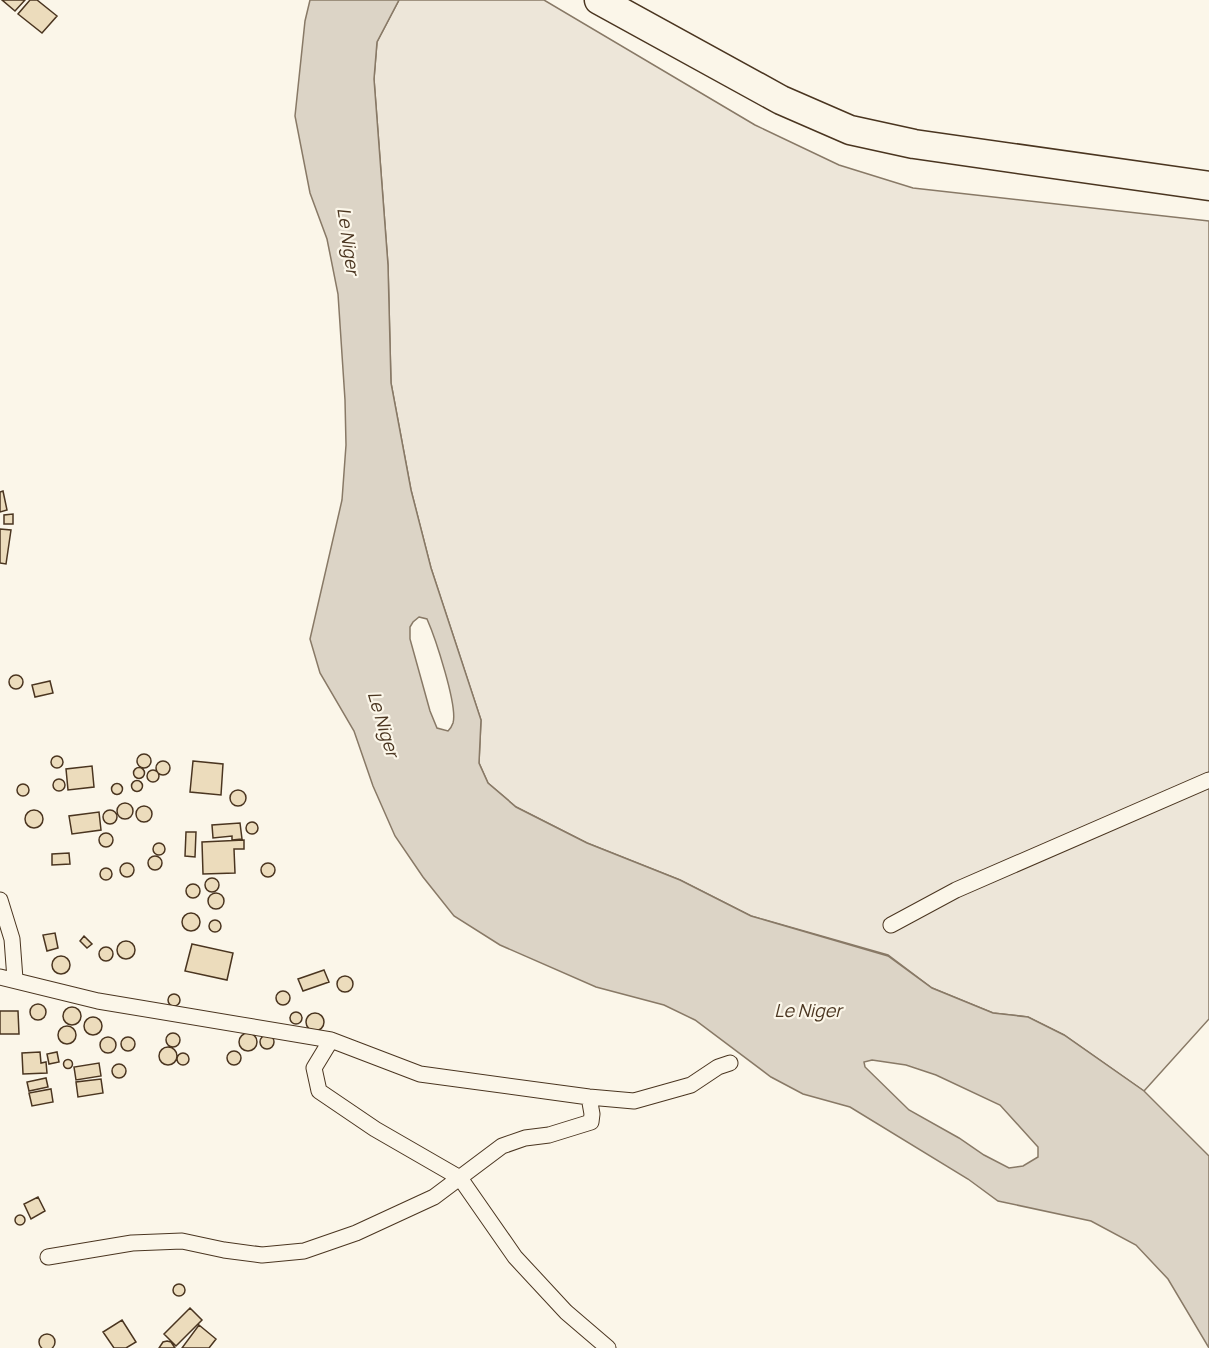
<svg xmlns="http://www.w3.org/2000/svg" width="1209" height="1348" font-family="Manrope,sans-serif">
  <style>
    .green { fill: #ede6d9; stroke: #887966; stroke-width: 1.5 }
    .water { fill: #dcd4c6; stroke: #887966; stroke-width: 1.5; fill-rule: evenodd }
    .building { fill: #ecdcbc; stroke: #4a3520; stroke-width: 1.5 }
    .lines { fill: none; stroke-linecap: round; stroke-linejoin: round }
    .street-casing { stroke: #4a3520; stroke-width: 17 }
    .highway-casing { stroke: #4a3520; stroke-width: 31 }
    .street { stroke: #fbf6e9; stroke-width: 15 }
    .highway { stroke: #fbf6e9; stroke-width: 28 }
    .labels { text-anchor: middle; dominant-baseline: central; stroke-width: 4.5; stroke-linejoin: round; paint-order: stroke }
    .water-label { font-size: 18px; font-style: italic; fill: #4a3520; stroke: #fbf6e9 }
  </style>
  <rect width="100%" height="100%" fill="#fbf6e9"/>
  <path class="green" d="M399,0H544L755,125L839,165L913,188L1209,221V1019L1144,1091L1064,1035L1028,1017L993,1013L932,988L888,955L751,916L680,880L587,843L516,807L488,783L479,763L481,720L431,568L411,490L391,383L388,265L374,79L377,42Z"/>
  <path class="water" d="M310,0H399L377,42L374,79L388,265L391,383L411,490L431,568L481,720L479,763L488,783L516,807L587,843L680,880L751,916L888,956L932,988L993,1013L1028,1017L1064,1035L1144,1091L1209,1156V1348L1168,1279L1136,1245L1091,1221L998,1201L968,1179L850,1107L803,1094L771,1077L695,1020L664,1005L596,987L500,945L454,916L423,877L395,836L373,786L354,731L320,673L310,639L342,500L346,445L345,400L338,294L327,239L310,193L295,116L305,21ZM419,617L427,619C435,637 458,706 453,723C452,726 450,729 448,731L437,728L430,711L410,639V627L413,622ZM872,1060L906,1065L936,1075L1000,1105L1038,1147V1157L1023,1166L1009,1168L984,1155L959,1138L909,1110L865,1067L864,1062Z"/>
  <path class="building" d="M2,0H25L15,11Z
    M30,0H37L57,16L42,33L18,14Z
    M3,491L7,510L0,512V492Z
    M13,514V524H4V515Z
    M0,529L11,530L6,564L0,563Z
    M9 682a7 7 0 1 1 14 0a7 7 0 1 1-14 0Z
    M50,681L53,693L35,697L32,685Z
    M137 761a7 7 0 1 1 14 0a7 7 0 1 1-14 0Z
    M51 762a6 6 0 1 1 12 0a6 6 0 1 1-12 0Z
    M193,761L223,764L221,795L190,792Z
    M156 768a7 7 0 1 1 14 0a7 7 0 1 1-14 0Z
    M92,766L94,787L68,790L66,769Z
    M133.5 773a5.5 5.5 0 1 1 11 0a5.5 5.5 0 1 1-11 0Z
    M147 776a6 6 0 1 1 12 0a6 6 0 1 1-12 0Z
    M53 785a6 6 0 1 1 12 0a6 6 0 1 1-12 0Z
    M131.5 786a5.5 5.5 0 1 1 11 0a5.5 5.5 0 1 1-11 0Z
    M17 790a6 6 0 1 1 12 0a6 6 0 1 1-12 0Z
    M111.5 789a5.5 5.5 0 1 1 11 0a5.5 5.5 0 1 1-11 0Z
    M230 798a8 8 0 1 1 16 0a8 8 0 1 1-16 0Z
    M117 811a8 8 0 1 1 16 0a8 8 0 1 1-16 0Z
    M136 814a8 8 0 1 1 16 0a8 8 0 1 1-16 0Z
    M103 817a7 7 0 1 1 14 0a7 7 0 1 1-14 0Z
    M25 819a9 9 0 1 1 18 0a9 9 0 1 1-18 0Z
    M99,812L101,830L72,834L69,816Z
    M246 828a6 6 0 1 1 12 0a6 6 0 1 1-12 0Z
    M240,823L242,839L232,840V836L213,838L212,825Z
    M186,832H196L195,857L185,856Z
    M99 840a7 7 0 1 1 14 0a7 7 0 1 1-14 0Z
    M244,840V849H234L235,873L203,874L202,842Z
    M153 849a6 6 0 1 1 12 0a6 6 0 1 1-12 0Z
    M69,853L70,864L52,865V854Z
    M148 863a7 7 0 1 1 14 0a7 7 0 1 1-14 0Z
    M120 870a7 7 0 1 1 14 0a7 7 0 1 1-14 0Z
    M261 870a7 7 0 1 1 14 0a7 7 0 1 1-14 0Z
    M100 874a6 6 0 1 1 12 0a6 6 0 1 1-12 0Z
    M205 885a7 7 0 1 1 14 0a7 7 0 1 1-14 0Z
    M186 891a7 7 0 1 1 14 0a7 7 0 1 1-14 0Z
    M208 901a8 8 0 1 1 16 0a8 8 0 1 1-16 0Z
    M182 922a9 9 0 1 1 18 0a9 9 0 1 1-18 0Z
    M209 926a6 6 0 1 1 12 0a6 6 0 1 1-12 0Z
    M55,933L58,948L47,951L43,935Z
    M84,936L92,944L87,948L80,941Z
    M117 950a9 9 0 1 1 18 0a9 9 0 1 1-18 0Z
    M192,944L233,953L227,980L185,971Z
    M99 954a7 7 0 1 1 14 0a7 7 0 1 1-14 0Z
    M52 965a9 9 0 1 1 18 0a9 9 0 1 1-18 0Z
    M324,970L329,982L303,991L298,979Z
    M337 984a8 8 0 1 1 16 0a8 8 0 1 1-16 0Z
    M276 998a7 7 0 1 1 14 0a7 7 0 1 1-14 0Z
    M168 1000a6 6 0 1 1 12 0a6 6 0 1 1-12 0Z
    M30 1012a8 8 0 1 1 16 0a8 8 0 1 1-16 0Z
    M63 1016a9 9 0 1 1 18 0a9 9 0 1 1-18 0Z
    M0,1011H18L19,1034H0Z
    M290 1018a6 6 0 1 1 12 0a6 6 0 1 1-12 0Z
    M306 1022a9 9 0 1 1 18 0a9 9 0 1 1-18 0Z
    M84 1026a9 9 0 1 1 18 0a9 9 0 1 1-18 0Z
    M58 1035a9 9 0 1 1 18 0a9 9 0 1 1-18 0Z
    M166 1040a7 7 0 1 1 14 0a7 7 0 1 1-14 0Z
    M239 1042a9 9 0 1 1 18 0a9 9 0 1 1-18 0Z
    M260 1042a7 7 0 1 1 14 0a7 7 0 1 1-14 0Z
    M100 1045a8 8 0 1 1 16 0a8 8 0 1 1-16 0Z
    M121 1044a7 7 0 1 1 14 0a7 7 0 1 1-14 0Z
    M159 1056a9 9 0 1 1 18 0a9 9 0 1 1-18 0Z
    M227 1058a7 7 0 1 1 14 0a7 7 0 1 1-14 0Z
    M40,1052L41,1063L46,1062L47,1073L23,1074L22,1053Z
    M57,1052L59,1062L49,1064L47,1054Z
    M177 1059a6 6 0 1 1 12 0a6 6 0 1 1-12 0Z
    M63.5 1064a4.5 4.5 0 1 1 9 0a4.5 4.5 0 1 1-9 0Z
    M99,1063L101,1076L76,1080L74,1067Z
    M112 1071a7 7 0 1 1 14 0a7 7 0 1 1-14 0Z
    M46,1078L48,1087L29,1091L27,1082Z
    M101,1079L103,1093L78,1097L76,1082Z
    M51,1089L53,1102L32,1106L29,1093Z
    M38,1197L45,1211L31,1219L24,1204Z
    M15 1220a5 5 0 1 1 10 0a5 5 0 1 1-10 0Z
    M173 1290a6 6 0 1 1 12 0a6 6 0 1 1-12 0Z
    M190,1308L202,1320L176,1346L164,1334Z
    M122,1320L136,1342L126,1348H114L103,1332Z
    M199,1325L216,1339L209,1348H182Z
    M39 1342a8 8 0 1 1 16 0a8 8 0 1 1-16 0Z
    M167,1341L171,1342L175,1348H159L163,1342Z"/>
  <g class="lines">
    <defs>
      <path id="street" d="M0,900L12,939L15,979
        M891,925L956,890L1209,780
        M0,977L98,1001L331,1040L314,1068L319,1091L375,1129L460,1178L515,1257L566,1312L608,1348
        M331,1040L420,1074L589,1097L634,1101L691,1085L718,1067L730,1063
        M48,1257L132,1243L182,1241L224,1250L262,1255L304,1251L356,1233L434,1197L502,1146L525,1138L549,1135L591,1122L592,1114L589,1097"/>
      <path id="highway" d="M599,0L781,100L850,130L914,144L1209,186"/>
    </defs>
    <use href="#street" class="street-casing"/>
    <use href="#highway" class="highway-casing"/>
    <use href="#street" class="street"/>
    <use href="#highway" class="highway"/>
  </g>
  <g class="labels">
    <g class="water-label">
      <text transform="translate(349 241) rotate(82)">Le Niger</text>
      <text transform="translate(384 724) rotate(73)">Le Niger</text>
      <text x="808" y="1010">Le Niger</text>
    </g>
  </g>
</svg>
